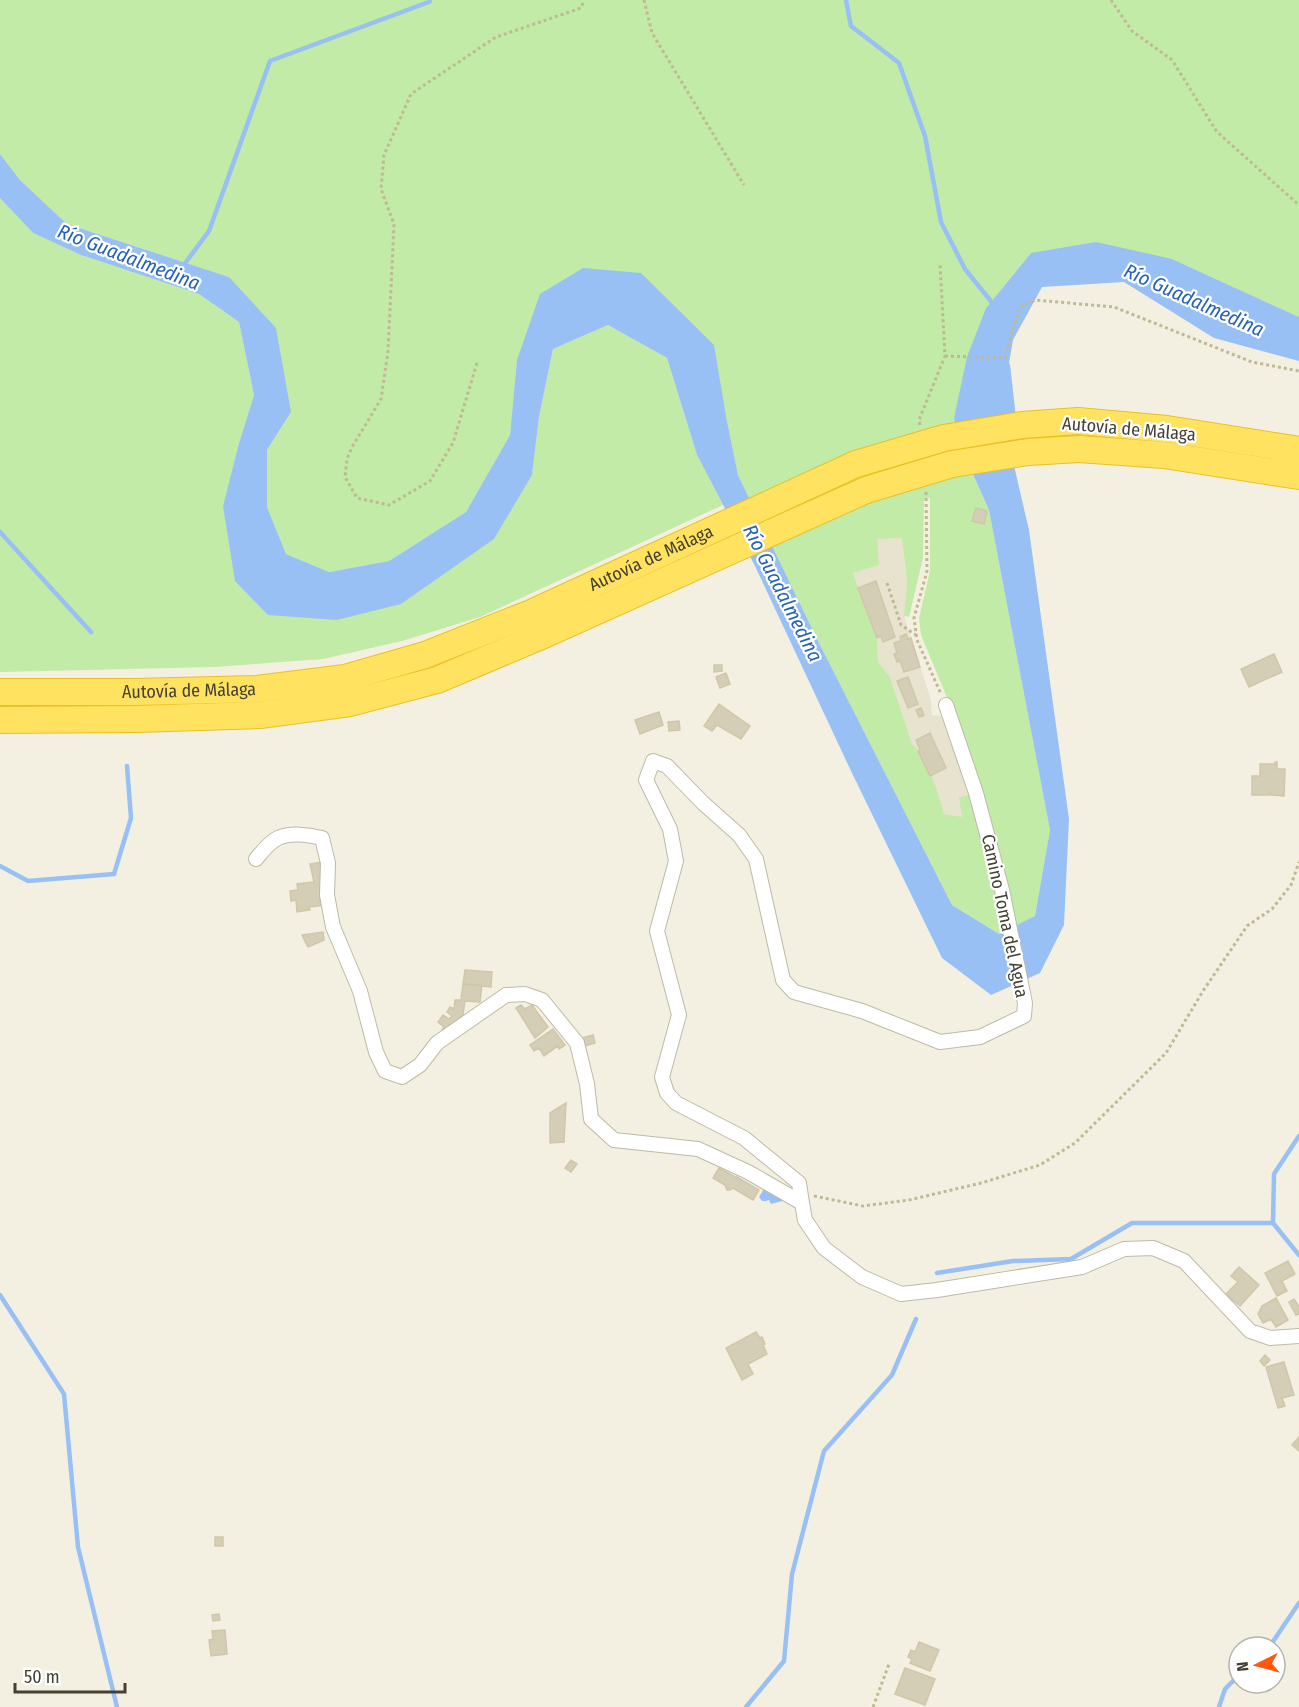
<svg xmlns="http://www.w3.org/2000/svg" width="1299" height="1707" font-family="'Fira Sans Condensed',sans-serif">
  <style>
    .residential { fill: #e7e3cf }
    .green { fill: #c1eba7 }
    .water { fill: #98c0f5 }
    .lines { fill: none; stroke-linecap: round; stroke-linejoin: round }
    .stream { stroke: #98c0f5; stroke-width: 4.5 }
    .river { stroke: #98c0f5; stroke-width: 27 }
    .building { fill: #d4ceb6; stroke: #d0c7a9; stroke-width: 1.5 }
    .minor-casing { stroke: #bebaa4; stroke-width: 16 }
    .motorway-casing { stroke: #e9c026; stroke-width: 28 }
    .path { stroke: #c1b894; stroke-width: 3; stroke-dasharray: 3 3; stroke-linecap: butt }
    .minor { stroke: #fff; stroke-width: 14 }
    .motorway { stroke: #ffe360; stroke-width: 26 }
    .motorway-bridge-casing { stroke: #e9c026; stroke-width: 28; stroke-linecap: butt }
    .motorway-bridge { stroke: #ffe360; stroke-width: 26 }
    .labels { text-anchor: middle; dominant-baseline: central; stroke-width: 4.5; stroke-linejoin: round; paint-order: stroke }
    .street-label { font-size: 18px; fill: #444032; stroke: #fff }
    .water-label { font-size: 20px; font-style: italic; fill: #2462b7; stroke: #fff }
  </style>
  <rect width="100%" height="100%" fill="#f3f0e2"/>
  <path class="residential" d="M902,538L907,581L904,616L931,700L932,715L944,716L946,730H948L971,795L963,818L944,814L938,794L918,751L912,744L890,677L878,662L877,638L853,573L879,565L876,539Z"/>
  <path class="green" d="M0,0H1299V317L1172,259L1031,253L986,308L972,472L989,510L1050,830L1035,916L1016,926L953,712L921,635L919,618L930,571V498L924,499L923,558L909,617L904,616L907,581L902,538L877,539L879,565L853,573L877,638L878,662L890,677L912,744C928,760 938,792 944,814L962,817L959,797L971,795L997,891L1005,931L999,934L952,905L816,637L738,475L726,416L641,273L517,360L510,435L466,512L389,561L329,572L286,554L267,507V450L291,412L229,277L67,224L20,180L0,154Z
    M0,198L33,233L81,255L199,294L239,322L254,395L239,443L223,506L337,620L532,475L539,417L553,349L608,325L667,358L697,455L723,505L480,617L402,641L323,659L214,667L0,672Z"/>
  <path class="water" d="M0,154L20,180L67,224L229,277L276,328L291,412L267,450V507L286,554L329,572L389,561L466,512L510,435L517,360L540,294L583,268L641,273L714,345L726,416L738,475L816,637L952,905L999,934L1035,916L1050,830L989,510L972,472L954,418L967,357L986,308L1031,253L1096,242L1172,259L1299,317V361L1214,338L1124,282L1042,287L1013,340L1001,410L1029,530L1069,819L1064,925L1040,973L991,995L942,958L851,771L755,566L697,455L667,358L608,325L553,349L539,417L532,475L494,539L401,604L337,620L268,615L235,581L223,506L239,443L254,395L239,322L199,294L81,255L33,233L0,198Z
    M765,1187L786,1200L771,1204L769,1200L766,1201H762L759,1197Z"/>
  <g class="lines">
    <path class="stream" d="M846,0L851,26L899,63L925,136L941,222L965,269L994,305
      M183,266L209,231L270,61L429,2L430,0
      M0,532L91,632
      M0,866L28,881L114,874L131,818L127,766
      M1299,1136L1274,1174L1273,1223L1299,1255
      M937,1273L1013,1261L1071,1259L1132,1223H1273
      M0,1295L64,1394L78,1547L117,1707
      M1268,1647L1274,1640L1299,1603
      M746,1707L784,1661L792,1574L824,1451L892,1375L916,1319
      M1219,1707L1225,1689L1239,1675"/>
    <path class="river" d="M997,369L1006,450"/>
  </g>
  <path class="building" d="M976,508L987,511L984,524L972,521Z
    M876,581L895,637L883,642L881,636L877,638L858,588Z
    M906,634L908,639L911,638L920,667L904,672L900,661L897,662L894,654L897,653L894,643L901,641L900,637Z
    M1274,654L1282,672L1249,687L1241,669Z
    M714,665H722V671L714,672Z
    M726,673L730,684L720,688L716,677Z
    M908,677L918,704L908,708L897,681Z
    M719,704L750,726L741,739L717,725L712,731L704,726Z
    M921,708L924,715L919,717L916,710Z
    M659,712L663,725L640,734L635,720Z
    M679,721L680,730L669,731L668,722Z
    M930,733L946,768L930,776L918,751L920,750L916,740Z
    M1275,762H1277V769H1285L1284,796L1272,795L1270,792V795H1252V776H1260V764H1275Z
    M322,862L325,905L309,907L310,910L297,912L296,900L291,901L290,891L298,890L297,884L314,882L310,864Z
    M323,932L324,940L308,947L302,935Z
    M465,970L492,972L491,987L463,984Z
    M463,984L482,985L480,1002L465,1001L463,1014L465,1019L447,1034L442,1030L444,1027L438,1022L443,1015L449,1019L452,1016L447,1012L450,1007L454,1009L455,1000H461Z
    M521,1005L525,1009L532,1005L548,1027L535,1038L516,1008Z
    M553,1029L565,1045L559,1049L558,1046L544,1056L539,1048L534,1051L530,1045Z
    M593,1035L595,1043L585,1046L582,1038Z
    M566,1103L564,1142L550,1143V1113Z
    M571,1160L577,1164L571,1172L565,1168Z
    M719,1168L737,1178V1177L759,1190L753,1200L733,1188L730,1190H727L725,1185L713,1178Z
    M1288,1261L1295,1274L1282,1281L1287,1291L1277,1296L1265,1273Z
    M1239,1267L1259,1285L1240,1306L1226,1294L1238,1282L1231,1276Z
    M1276,1298L1288,1320L1276,1327L1271,1319L1263,1323L1258,1314L1262,1306Z
    M1294,1299L1299,1307V1314L1296,1315L1289,1302Z
    M756,1332L760,1338L762,1337L765,1344L763,1345L767,1354L748,1364L753,1374L742,1380L726,1348Z
    M1265,1355L1270,1360L1264,1366L1260,1361Z
    M1284,1362L1294,1395L1282,1398L1285,1406L1278,1408L1266,1367Z
    M1299,1437V1451L1292,1445Z
    M215,1537H223V1546H215Z
    M219,1614L220,1620L213,1621L212,1615Z
    M225,1630L227,1654L211,1656L209,1640L213,1639L212,1631Z
    M919,1642L939,1650L930,1671L910,1663L912,1659L908,1657L911,1650L915,1652Z
    M905,1668L935,1679L925,1705L895,1694Z"/>
  <g class="lines">
    <defs>
      <path id="minor" d="M256,859C262,852 269,842 278,838C292,832 308,835 322,838L328,863L327,895L333,927L360,991L376,1052L385,1071L402,1077L420,1065L437,1043L506,995L525,994L542,1000L577,1043L587,1084L591,1119L614,1140L698,1149L748,1172L802,1203L805,1220L824,1248L862,1277L901,1294L937,1290L1082,1267L1124,1249L1153,1248L1184,1261L1250,1331L1270,1338L1299,1336
        M802,1203L799,1183L744,1138L676,1103L667,1093L662,1077L679,1015L657,931L676,861L670,829L646,780L653,761L667,766L703,803L739,835L756,859L783,980L794,992L862,1011L940,1042L980,1037L1024,1016L1025,1003L1002,890L976,793L946,705"/>
      <g id="motorway">
        <path d="M1078,421L1167,429L1299,450"/>
        <path d="M1079,449L1164,455L1299,476"/>
        <path id="s1" d="M0,692H134L257,689L345,678L425,655L531,613L856,464"/>
        <path d="M0,720L137,719L260,715L350,703L437,680L546,634L866,490"/>
      </g>
    </defs>
    <use href="#minor" class="minor-casing"/>
    <use href="#motorway" class="motorway-casing"/>
    <path class="path" d="M644,0L652,33L744,185
      M1111,0L1132,31L1172,60L1217,132L1299,205
      M945,356L1005,358L1020,307L1035,300L1114,307L1252,362L1299,371
      M477,363L453,443L430,481L389,505L357,498L345,477L347,459L352,447L381,399L388,352L394,224L381,189L384,155L411,94L496,37L581,8L584,0
      M920,425L919,420L945,356L940,264
      M926,492L927,571L914,618L917,640L941,694
      M887,583L901,625L916,635
      M814,1196L863,1206L909,1200L981,1183L1040,1165L1075,1143L1166,1053L1203,991L1247,926L1272,909L1291,885L1299,862
      M873,1707L889,1664"/>
    <use href="#minor" class="minor"/>
    <use href="#motorway" class="motorway"/>
    <defs>
      <path id="motorway-bridge" d="M856,464L944,438L1022,425L1078,421
        M866,490L952,464L1028,452L1079,449"/>
    </defs>
    <use href="#motorway-bridge" class="motorway-bridge-casing"/>
    <use href="#motorway-bridge" class="motorway-bridge"/>
  </g>
  <g class="labels">
    <g class="street-label">
      <text transform="translate(1129 429) rotate(5)">Autovía de Málaga</text>
      <text stroke="none"><textPath href="#s1" startOffset="675">Autovía de Málaga</textPath></text>
      <text stroke="none"><textPath href="#s1" startOffset="189">Autovía de Málaga</textPath></text>
      <text transform="translate(1005 916) rotate(78)">Camino Toma del Agua</text>
    </g>
    <g class="water-label">
      <text transform="translate(129 257) rotate(21)">Río Guadalmedina</text>
      <text transform="translate(1194 300) rotate(24)">Río Guadalmedina</text>
      <text transform="translate(783 593) rotate(63)">Río Guadalmedina</text>
    </g>
  </g>
  <g transform="translate(1257 1665) rotate(264)"><circle r="28" fill="#ffffff" stroke="#b4b3ad" stroke-width="1.5"/>
  <path d="M0-4.5L10 22L0 15L-10 22Z" fill="#ff570c"/>
  <text y="-9" font-size="16" font-weight="bold" text-anchor="middle" fill="#444032">N</text>
  </g>
  <path d="M15 1683v9h110v-9" fill="none" stroke="#444032" stroke-width="3"/>
  <text x="24" y="1683" font-size="18" fill="#444032" stroke="#ffffff" stroke-width="4.5" paint-order="stroke">50 m</text>
</svg>
